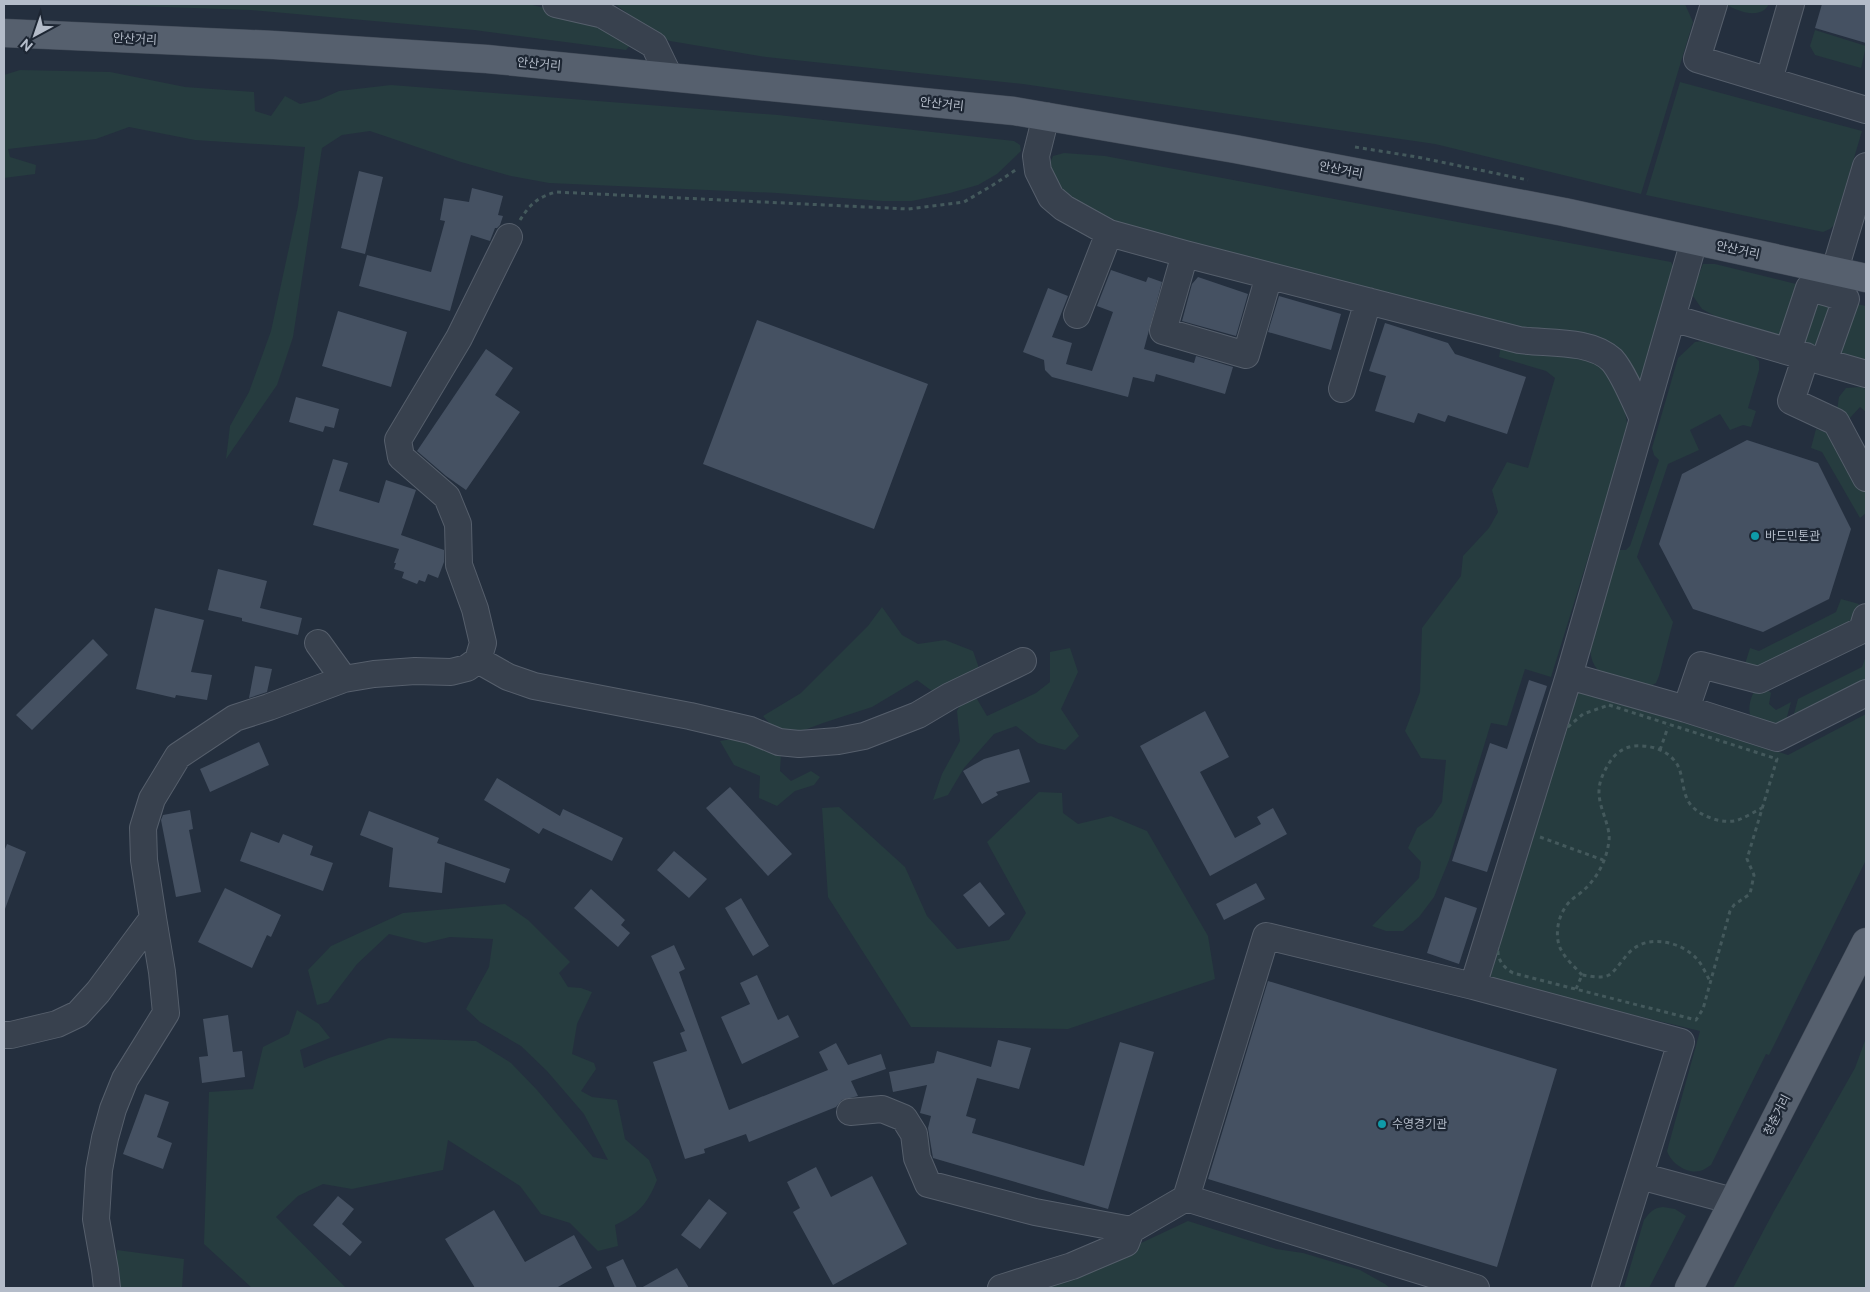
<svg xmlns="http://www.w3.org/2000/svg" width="1870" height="1292" font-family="'Public Sans','Noto Sans KR',sans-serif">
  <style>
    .green { fill: #263c3f }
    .building { fill: #455162 }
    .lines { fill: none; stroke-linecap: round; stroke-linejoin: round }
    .minor-casing { stroke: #565f6c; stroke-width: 28 }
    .major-casing { stroke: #414a57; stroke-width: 29 }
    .path { stroke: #44595c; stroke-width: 3; stroke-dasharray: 4 4; stroke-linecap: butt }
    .minor { stroke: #38414e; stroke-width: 26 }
    .major { stroke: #56606e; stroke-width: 28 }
    .culture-dot { fill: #0f9aa8; stroke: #1d2633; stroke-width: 2 }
    .labels { text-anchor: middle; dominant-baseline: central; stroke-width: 4.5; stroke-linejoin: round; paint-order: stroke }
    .street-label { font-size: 12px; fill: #b4bcc9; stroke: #1d2633 }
    .poi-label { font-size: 12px; fill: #b4bcc9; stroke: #1d2633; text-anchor: start }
  </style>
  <rect width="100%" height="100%" fill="#242f3e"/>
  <path class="green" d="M80,4H528L592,19L631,44L626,50L474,30L250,10Z
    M615,4H1685L1693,22L1641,194L1435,144L1023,84L766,57L670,41L656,35Z
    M1726,4H1769C1761,20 1738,12 1726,4Z
    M1815,30L1866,46L1861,68L1815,55L1810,46Z
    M20,70L110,72L185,87L254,92L255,111L271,116L285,96L300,104L319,100L339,91L391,85L778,115L1014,141L1020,145L1021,151L997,174L978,185L950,193L912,201H882L777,193L549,183L511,176L461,162L370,131L342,135L322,148L293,337L277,385L226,459L230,426L249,392L271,331L298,206L305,147L195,140L129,127L96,139L8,149L10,157L36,165L35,174L4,178V75Z
    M1680,82L1862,131L1834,225L1830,229L1823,232L1646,195Z
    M1064,153L1105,156L1671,262L1677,273L1638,397L1617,355L1522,333L1274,269L1175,237L1113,229L1070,207L1049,166L1053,156Z
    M1703,264H1715L1796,284L1797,292L1783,336L1715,316L1702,309L1693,296L1696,282Z
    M1815,301L1833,306L1820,349L1802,343Z
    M1853,303L1866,306V362L1840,354Z
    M1703,341L1753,355L1759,361V370L1748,408L1756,411L1751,427L1743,425L1730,430L1720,414L1690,430L1699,450L1668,464L1637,557L1673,622L1659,676L1656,683L1647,688C1615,679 1588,681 1590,640L1615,555L1620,550H1626L1630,546L1659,460L1654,455L1652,448L1678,358L1695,342Z
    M1501,346L1546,356L1563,353L1587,356L1605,367L1623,400L1628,429L1551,677L1525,669L1507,726L1491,723L1449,860L1434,897L1419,917L1403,931H1386L1372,926L1419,878L1421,862L1408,848L1417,828L1432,817L1442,802L1446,760L1421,758L1405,731L1420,692L1422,628L1461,576L1463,556L1489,528L1498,512L1492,490L1507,462L1528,468L1555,378L1546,371L1499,357Z
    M1860,387L1866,389V412L1860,407L1848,420L1837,410L1839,397L1846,388Z
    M1816,429L1836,436L1866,494V513L1860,518L1822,452L1811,448Z
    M1841,599L1859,604L1853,622L1763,670L1745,664L1750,648L1759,651L1836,612Z
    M882,607L902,635L918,644L945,640L973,651L979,668L936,694L917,680L872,707L823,723L783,738L763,716L801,693L868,626Z
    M1070,648L1078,672L1061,709L1079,736L1065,750L1038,743L1016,726L994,734L964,768L948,795L933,800L942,774L960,741L957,711L966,694L977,699L987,716L1036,693L1050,682V652Z
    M1866,656V681L1792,721L1798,699L1862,667Z
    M1574,688L1788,755L1866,714V860L1769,1055L1766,1054L1711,1165C1707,1167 1704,1170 1700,1171C1686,1174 1671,1163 1667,1151L1700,1031L1481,978Z
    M1756,688L1766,689L1771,693L1769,704L1776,710L1791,702L1785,724L1777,726L1751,717C1747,708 1751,696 1756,688Z
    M750,736L781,754L780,771L791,781L811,771L820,777L814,785L795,791L777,806L759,798L760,776L734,765L720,741Z
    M1039,792L1062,793L1063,813L1078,824L1111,816L1147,831L1208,936L1215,979L1068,1029L911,1027L828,897L822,808L839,807L905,867L927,916L957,949L1009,940L1026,913L987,842Z
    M505,904L528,920L570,962L559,973L568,987L581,988L592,992L577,1024L572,1054L594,1063L596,1069L581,1091L592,1097L617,1100L625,1139L649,1160L657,1180C647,1205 638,1214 615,1225L618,1246L598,1251L570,1223L541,1214L520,1186L448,1140L443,1170L352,1189L323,1184L298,1196L276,1217L346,1288H252L204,1244L209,1092L253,1089L263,1047L289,1034L297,1010L319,1024L330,1038L300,1050L304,1068L329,1058L389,1038L476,1041L511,1063L537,1090L593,1157L608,1160L584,1114L547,1071L521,1046L480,1022L466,1009L489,967L493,939L450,937L425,943L389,934L357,964L328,1002L317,1005L308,970L331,946L403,913Z
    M1866,1038V1288H1733L1774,1211L1855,1068Z
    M1663,1207L1675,1209L1686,1216L1649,1288H1624L1644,1220C1650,1212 1653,1208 1663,1207Z
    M1188,1221L1276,1249L1303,1253L1360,1270L1385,1284L1390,1288H1045Z
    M117,1250L184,1259L182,1288H117Z"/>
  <path class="building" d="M1822,4H1866V43L1815,28Z
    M359,171L383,177L365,254L341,248Z
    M472,188L503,196L498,215L503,216L500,225L497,228H495L490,241L471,235L450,311L359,286L367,255L431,272L445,221L440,220L444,198L469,202Z
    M1111,270L1146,282L1148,277L1162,282L1144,349L1194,363L1196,356L1233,367L1225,394L1156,374L1154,382L1133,377L1128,397L1052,377L1045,370L1044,360L1023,352L1048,288L1068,296L1052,337L1072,343L1066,364L1092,371L1113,312L1097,306Z
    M1198,277L1248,294L1236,336L1182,321L1192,284Z
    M1279,296L1341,314L1331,350L1268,332Z
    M338,311L407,332L391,387L322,366Z
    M757,320L928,384L874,529L703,464Z
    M1385,323L1448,343L1455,354L1526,377L1507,434L1448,415L1445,422L1418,413L1414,423L1375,411L1386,376L1369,371Z
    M486,349L513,368L495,395L520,412L466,490L446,476L417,451Z
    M296,397L339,409L334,428L325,426L323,432L289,422Z
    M1747,440L1818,463L1851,529L1829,599L1763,632L1693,609L1659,544L1682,474Z
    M333,459L348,463L339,491L379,503L386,480L416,490L401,535L444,550V562L438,578L428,574L425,582L419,580L417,584L402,578L404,572L394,569L396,563H394L399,549L313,525Z
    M218,569L267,581L260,608L302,618L298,635L242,621V618L208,610Z
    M155,608L204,620L191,672L212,675L207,700L176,695L175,698L136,689Z
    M93,639L108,655L32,730L16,715Z
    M255,666L272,669L267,692L249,698Z
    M1529,680L1547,686L1487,872L1452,861L1490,743L1507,749Z
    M1205,711L1229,757L1200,772L1235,838L1261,824L1257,817L1273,808L1287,834L1210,876L1140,746Z
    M259,742L269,765L210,792L200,769Z
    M1019,749L1030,782L996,792L998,795L982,804L963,771L984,759Z
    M497,778L560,816L563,809L623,838L612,861L543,828L539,834L484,800Z
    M730,787L792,854L768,876L706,808Z
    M190,810L193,829L189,830L201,892L176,897L161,820L163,815Z
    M369,811L439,838L437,843L510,869L505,883L445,862L442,893L389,887L393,848L360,835Z
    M251,832L279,843L283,834L313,846L310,855L333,863L323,891L240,861Z
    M7,844L26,852L5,909H4V852Z
    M674,851L707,879L689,898L657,870Z
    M980,882L1005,914L989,927L963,895Z
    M1256,883L1265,899L1224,920L1216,904Z
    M225,888L281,915L271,937L267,935L252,968L198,942Z
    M591,889L625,920L621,925L630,933L618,947L574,908Z
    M1445,897L1477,908L1459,964L1427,953Z
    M741,898L769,946L753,956L725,908Z
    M674,945L685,969L679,972L729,1110L828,1070L819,1052L836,1043L848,1065L881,1054L886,1069L851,1081L858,1096L842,1100L836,1107L749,1142L746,1134L704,1149L705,1153L685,1159L653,1062L687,1051L680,1033L685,1031L651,956Z
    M757,975L778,1020L788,1015L799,1037L742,1064L721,1017L750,1004L740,983Z
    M1268,981L1557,1069L1497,1267L1208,1179Z
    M228,1015L233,1052L242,1051L245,1077L202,1083L199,1057L208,1056L203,1019Z
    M998,1040L1031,1048L1019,1089L977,1078L966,1116L976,1119L972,1133L1084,1166L1120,1042L1154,1052L1108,1209L933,1158L928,1128L931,1116L920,1113L927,1085L893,1092L889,1072L934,1063L937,1051L991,1067Z
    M145,1094L169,1102L157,1137L172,1143L163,1169L123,1154Z
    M816,1167L831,1197L872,1176L907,1244L833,1285L793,1212L800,1208L787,1182Z
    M338,1196L354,1209L342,1224L362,1242L350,1256L313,1225Z
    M709,1199L727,1213L700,1249L681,1235Z
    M494,1210L525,1262L574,1235L592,1268L556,1288H475L445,1239Z
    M623,1259L637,1288H615L606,1267Z
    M677,1268L689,1288H641Z"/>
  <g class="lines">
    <defs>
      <path id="minor" d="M556,4L600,14
        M584,4L654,45L669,76
        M1714,4L1697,59L1866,110
        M1769,80L1791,4
        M1046,116L1036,156L1038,171L1051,197L1064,208L1109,233L1185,254L1519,340C1547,344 1590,339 1612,360C1623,372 1636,404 1643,419
        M1185,254L1163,331L1246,355L1269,276
        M1077,315L1109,233
        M1672,318L1866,374
        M1788,351L1809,288L1828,293
        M1806,356L1791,401L1836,422L1866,478
        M1824,361L1846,299L1828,293L1866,166
        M1342,389L1368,301
        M318,643L344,679
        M478,660L508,677L534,686L690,716L750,730L779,742L799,744L838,741L864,736L918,715L950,696L1023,661
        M1569,676L1686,709L1777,738L1866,693
        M1686,709L1701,665L1759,680L1862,630L1866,617
        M153,918L144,860L143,828L152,799L178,756L235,718L269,707L344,679L374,674L415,671L451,672L467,668L478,660L483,643L475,609L459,565L458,524L447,497L401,457L398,440L459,338L509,237
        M1473,986L1569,676L1694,241
        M4,1035H11L57,1024L78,1014L98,992L153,918L162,972L166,1013L125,1079L113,1109L105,1138L99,1170L96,1219L105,1270L107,1288
        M850,1112L882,1109L904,1118L914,1134L917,1158L928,1184L1035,1212L1131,1230L1126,1243L1072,1266L1001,1288
        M1640,1176L1733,1201
        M1131,1230L1186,1198
        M1476,1288L1186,1198L1266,936L1473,986L1681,1042L1605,1288"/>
      <path id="major" d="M4,33L274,45L487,59L1014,111L1235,149L1564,212L1866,278
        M1689,1288L1866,942"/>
    </defs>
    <use href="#minor" class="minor-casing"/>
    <use href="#major" class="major-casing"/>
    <path class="path" d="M1355,147L1417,157L1528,180
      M520,220C530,204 538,197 556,192L908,209L964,202L993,185L1017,169
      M1609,705L1777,759L1747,859L1754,875L1750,894L1734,905L1730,911L1703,1009L1696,1020L1513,973C1496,963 1496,951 1500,934L1562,732L1583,714Z
      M1660,750L1668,727
      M1540,837L1603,860
      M1582,975C1574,966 1563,957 1559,945C1554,928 1561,907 1575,897C1594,884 1606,864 1609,841C1610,833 1607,825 1605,818C1597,796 1596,785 1608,765C1614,754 1622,748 1634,746C1648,745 1663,748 1673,759C1685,771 1680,790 1690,804C1699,816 1723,825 1738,820C1746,817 1754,812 1762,808
      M1576,989L1582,975C1590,976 1601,979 1609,975C1618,969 1624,956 1633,949C1651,935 1681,942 1696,958C1702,964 1706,974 1710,981"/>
    <use href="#minor" class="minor"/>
    <use href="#major" class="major"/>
  </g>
  <g class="culture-dot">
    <circle cx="1755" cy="536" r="5"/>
    <circle cx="1382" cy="1124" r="5"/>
  </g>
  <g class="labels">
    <g class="street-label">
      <text transform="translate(135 39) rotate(3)">안산거리</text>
      <text transform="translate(539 64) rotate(5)">안산거리</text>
      <text transform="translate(942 104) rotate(6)">안산거리</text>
      <text transform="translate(1341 170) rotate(11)">안산거리</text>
      <text transform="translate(1738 250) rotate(12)">안산거리</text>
      <text transform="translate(1777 1115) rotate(-63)">청춘거리</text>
    </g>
    <g class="poi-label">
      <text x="1765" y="536">바드민톤관</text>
      <text x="1392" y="1124">수영경기관</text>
    </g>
  </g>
  <rect width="1870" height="1292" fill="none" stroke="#b4bcc9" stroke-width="10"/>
  <g transform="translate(35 35) rotate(220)" stroke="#1d2633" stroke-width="4" paint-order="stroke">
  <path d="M0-4L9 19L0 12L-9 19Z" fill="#b4bcc9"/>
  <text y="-8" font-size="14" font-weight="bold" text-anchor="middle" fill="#b4bcc9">N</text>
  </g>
</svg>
